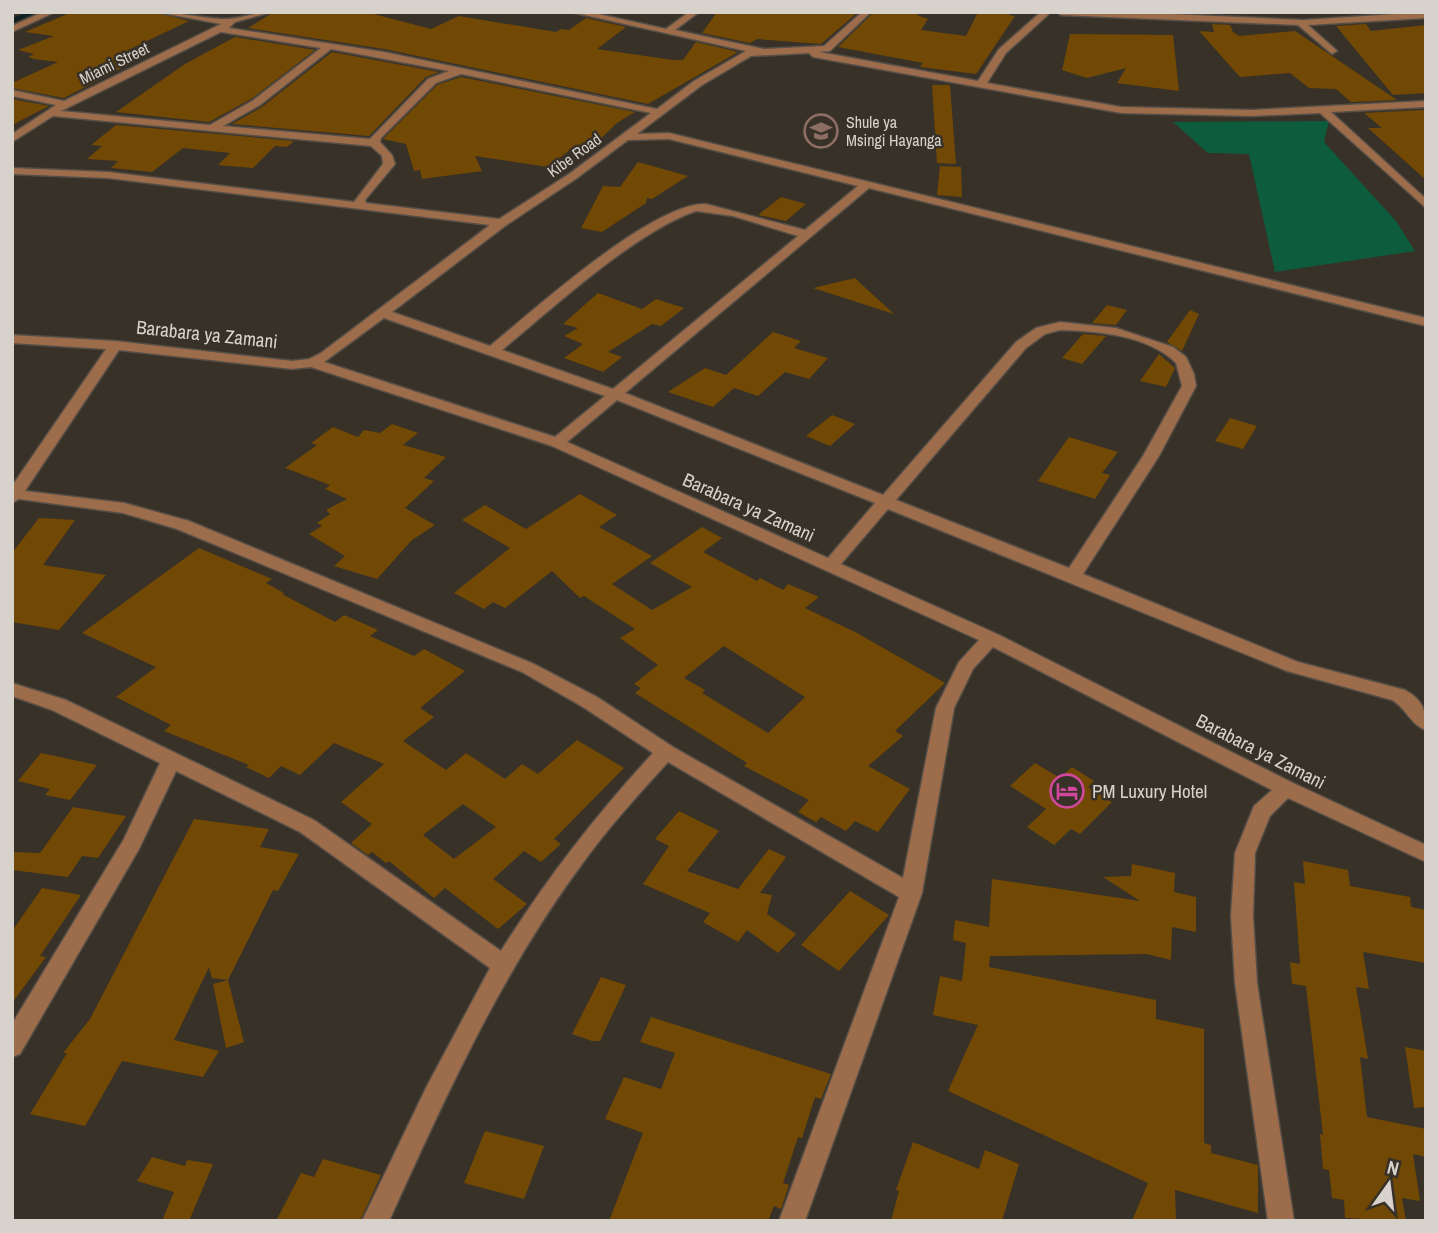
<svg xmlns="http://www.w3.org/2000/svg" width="1438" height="1233" font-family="'Archivo Narrow',sans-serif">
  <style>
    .green { fill: #0d5c3e }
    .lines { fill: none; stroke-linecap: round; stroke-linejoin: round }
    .stream { stroke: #102023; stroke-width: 4.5 }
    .building { fill: #714904; fill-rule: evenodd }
    .minor-casing { stroke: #554e46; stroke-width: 3 }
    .minor { fill: #9d6c4b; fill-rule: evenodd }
    .labels { text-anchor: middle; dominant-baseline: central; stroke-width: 5; stroke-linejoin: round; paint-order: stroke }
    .far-street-label { font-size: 16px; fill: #d7d2cc; stroke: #383128 }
    .far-poi-label { font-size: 16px; fill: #d7d2cc; stroke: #383128; text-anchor: start }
    .street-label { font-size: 19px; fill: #d7d2cc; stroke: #383128 }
    .poi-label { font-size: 19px; fill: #d7d2cc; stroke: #383128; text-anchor: start }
  </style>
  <rect width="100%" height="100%" fill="#383128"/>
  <path class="green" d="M1329,121L1324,142L1396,221L1415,251L1275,272L1249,154L1208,153L1173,122Z"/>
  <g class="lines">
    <path class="stream" d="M12,21L32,12"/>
  </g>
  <path class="building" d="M72,12H155L189,21L124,52L145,56L64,98L12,88V83L58,62L34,59L28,57L34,54L18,50L54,36L25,32Z
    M274,12H366L431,29L459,16L556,32L561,29L569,30L586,18L626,27L597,49L673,60H683L696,42L738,52L648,104L384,49L248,28Z
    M717,12H858L821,44L757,39L750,43L702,33Z
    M874,12H919L917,15L928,19L921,30L966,36L977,14L1010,12L1009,15L1015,16L976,74L920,67L923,63L838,47Z
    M1212,24L1230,25L1233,32L1239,36L1295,31L1397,100L1351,102L1336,89L1309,88L1290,73L1240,77L1199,31L1214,32Z
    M1366,24L1371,31L1426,25V93L1393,95L1336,26Z
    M1070,34L1173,35L1179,91L1117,83L1126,68L1087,78L1062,70Z
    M235,37L315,50L251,99L209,122L116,112L185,64Z
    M332,52L439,72L426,77L369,136L232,124L262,107Z
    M461,77L635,112L617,123L590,149L575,146L548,167L475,156L482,171L422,179L420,170L414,171L406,144L383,139L437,85Z
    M932,85H950L956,164L937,163Z
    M12,99L49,106L12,125Z
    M1423,110L1426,112V180L1368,128H1382L1364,113Z
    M116,125L294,141L287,147L275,146L253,168L218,165L230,153L183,148L152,172L111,168L118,161L87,159L102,146L91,145Z
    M638,162L688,176L652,199L647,198L646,203L602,232L581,228L603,186L620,187Z
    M940,166L961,167L962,197L937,195Z
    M781,197L806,204L786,221L758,215Z
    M855,278L859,282L894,314L813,288Z
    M598,293L642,309L656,299L684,308L661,326L652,324L608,352L622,357L603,372L564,358L583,344L564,336L578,328L563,324Z
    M1107,305L1127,310L1116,325L1092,323Z
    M1190,310L1199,314L1182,351L1167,342Z
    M773,332L801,341L794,348L828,358L809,379L785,372L758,396L734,388L713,407L668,392L705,368L726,375Z
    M1083,334L1106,336L1082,364L1062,358Z
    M1159,354L1175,368L1166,387L1140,381Z
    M832,415L855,424L830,446L806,436Z
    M1230,418L1257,426L1243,449L1215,441Z
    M392,424L418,433L403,445L446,457L424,478L434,481L405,508L435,525L412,540L377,579L334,566L345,556L309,534L322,526L317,523L330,514L326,510L347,499L325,489L330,485L285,468L317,445L311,443L333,427L358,437L364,430L380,433Z
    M1069,437L1118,452L1102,473L1110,475L1095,499L1038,481Z
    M580,494L617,515L599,527L652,556L612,584L652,610L692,587L650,563L702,527L722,538L703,552L757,581L760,578L783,590L788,584L819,597L805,608L857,633L945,683L895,731L903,736L868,766L910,789L878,832L855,821L846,831L821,817L816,822L798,812L809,800L744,766L747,763L635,693L641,688L634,684L658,665L620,638L635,629L584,596L580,598L552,571L505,608L493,602L484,609L454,593L510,548L462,520L485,505L526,529ZM724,646L805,697L768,733L702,693L705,690L684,678Z
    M39,518L75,520L43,565L106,575L59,630L12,622V553Z
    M199,548L272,579L266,583L284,593L282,594L335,622L344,615L378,630L370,636L414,656L424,649L465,671L420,708L434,717L403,741L446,770L466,753L505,779L522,764L538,774L577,740L624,768L554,839L561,844L541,862L524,851L493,879L527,904L498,929L445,888L434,898L389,861L386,863L372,852L368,855L351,843L372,824L341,802L384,764L334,743L300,775L281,766L269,778L246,767L249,765L164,731L171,725L116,697L156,667L82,633ZM463,804L496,827L454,859L423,835Z
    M41,753L97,765L70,800L45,795L50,789L18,781Z
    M1035,763L1060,778L1072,767L1094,781L1088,787L1112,802L1080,834L1071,829L1054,845L1027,827L1046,809L1010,786Z
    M73,807L126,816L98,858L82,856L68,877L12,870V852L40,853Z
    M679,811L719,831L687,871L738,889L769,849L786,857L760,893L772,895L767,914L796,934L778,953L747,930L738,942L703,922L710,913L643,884L669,846L655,839Z
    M194,819L269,829L260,847L299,854L278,891L273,890L228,980L244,1042L226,1048L213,984L228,980L212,978L209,967L174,1040L219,1051L203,1077L122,1061L85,1126L30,1114L67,1053H63L90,1019Z
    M1303,861L1348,870L1350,886L1410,897L1411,907L1426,910V963L1363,952L1369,989L1356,987L1368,1059L1360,1057L1367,1117L1426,1129V1157L1413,1154L1420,1201L1402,1198L1406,1221L1345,1218L1344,1200L1332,1198L1329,1170L1323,1169L1320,1134L1323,1135L1306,986L1292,984L1290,962L1300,964L1294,882L1305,884Z
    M1132,864L1175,873L1174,892L1196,897V932L1172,927L1171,960L1146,954L990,956L989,967L1156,1000V1019L1204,1029V1143L1211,1145V1153L1258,1165V1213L1175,1190L1176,1221H1132L1148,1183L948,1091L978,1025L933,1015L940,976L962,981L966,943L953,940L955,920L989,927L992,879L1140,901L1103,877L1131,876Z
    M42,888L81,895L40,956L46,957L12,1003V931Z
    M850,891L889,915L839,971L801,945Z
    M601,977L626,985L600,1041H592L572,1034Z
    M651,1017L831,1074L821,1099L815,1097L802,1138L798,1137L783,1183L789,1185L781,1209L774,1206L768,1221H609L643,1133L605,1119L624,1077L661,1089L675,1053L640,1042Z
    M1405,1047L1426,1051V1107L1414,1108Z
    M485,1131L544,1146L524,1199L464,1183Z
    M913,1142L979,1169L985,1150L1019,1164L1002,1221H891L899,1191L896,1190Z
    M152,1157L185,1166L187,1160L213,1164L189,1221H162L174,1192L137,1181Z
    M323,1159L381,1175L360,1221H276L301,1173L314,1177Z"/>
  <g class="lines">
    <defs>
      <path id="minor" d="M43,12H55L12,32V26Z
        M157,12C179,12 200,18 222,19C238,20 255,12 271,12L235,22L229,28L384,52L657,109L694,81L746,51L571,12H589L666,29L689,12H699L675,30L764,49L824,46L862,12H871L830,51L819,52L978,81L999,49L1041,12H1051L1006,53L987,83L1121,107L1252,110L1426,101V107L1331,112L1426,199V208L1320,113L1252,116L1121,113L813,57L809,53L751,56L702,85L637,134L669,133L1426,318V326L869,188L625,393L883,495L1016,342L1036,328L1060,322L1116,328L1173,347L1186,357L1194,374L1196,386L1159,456L1083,574L1298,662L1405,690C1423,700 1426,710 1426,730C1412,726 1405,707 1392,700L1287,671L888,509L841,564L997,634L1293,783L1426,845V862L1288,798L1270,816L1255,853L1253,916L1257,983L1294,1221H1268L1235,983L1231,916L1235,853L1254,806L1272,790L993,647L973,669L954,708L922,893L805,1221H779L899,897L668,762C638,795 608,828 582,864C501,973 445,1098 389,1221H362L427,1086L490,968L300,832L176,771L139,849L20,1054L12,1057V1024L124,839L160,763L52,710L12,696V683L66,700L314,820L501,951C546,879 596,815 653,753L583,707L522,672L177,529L123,513L19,499L12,503V486L106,349L12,343V335L115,341L292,361L309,359L321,353L490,225L108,178L12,174V168L108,172L354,202L383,164L382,156L371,146L53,116L12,142V134L56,105L12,96V90L64,101L221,24ZM221,32L321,48L252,101L210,125L61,111ZM331,49L449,71L428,79L370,139L223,126L260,105ZM461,74L651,113L569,174L499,219L366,203L365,200L395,164L392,155L380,142L381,138L436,83ZM669,139L858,186L805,230L706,204C653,202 534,310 490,346L392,312L505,226L577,178L628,140ZM696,211L733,216L798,236L613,389L502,350C553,308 635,232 696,211ZM384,318L605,396L555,437L324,362ZM1060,330C1097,331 1148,335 1176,363L1182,386L1143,456L1069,568L896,500L1026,348L1045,334ZM119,350L292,369L311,367L552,446L979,640L959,662L936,708L903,878L673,747L597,697L534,664L189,521L124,503L25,491ZM617,400L875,503L828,558L567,442Z
        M1057,12H1126L1304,20L1426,12V18L1308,25L1335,49L1337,51L1332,54L1298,25L1061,15Z"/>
    </defs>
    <use href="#minor" class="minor-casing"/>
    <use href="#minor" class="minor"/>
  </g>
  <defs>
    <symbol id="school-ring" viewBox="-11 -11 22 22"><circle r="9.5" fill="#383128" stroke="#8d6e63" stroke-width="1.5"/><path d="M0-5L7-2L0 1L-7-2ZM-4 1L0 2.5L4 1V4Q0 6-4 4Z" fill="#8d6e63"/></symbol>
    <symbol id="hotel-ring" viewBox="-11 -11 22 22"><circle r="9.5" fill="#383128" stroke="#d1479c" stroke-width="1.5"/><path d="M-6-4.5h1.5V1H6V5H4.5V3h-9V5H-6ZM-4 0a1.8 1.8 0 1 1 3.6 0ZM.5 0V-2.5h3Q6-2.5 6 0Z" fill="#d1479c"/></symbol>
  </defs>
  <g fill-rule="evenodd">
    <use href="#school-ring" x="802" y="112" width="38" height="38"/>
    <use href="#hotel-ring" x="1048" y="772" width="38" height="38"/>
  </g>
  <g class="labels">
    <g class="far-street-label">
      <text transform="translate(114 63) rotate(-26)">Miami Street</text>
      <text transform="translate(574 155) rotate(-36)">Kibe Road</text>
    </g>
    <g class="far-poi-label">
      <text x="846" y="122">Shule ya<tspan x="846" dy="18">Msingi Hayanga</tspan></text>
    </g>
    <g class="street-label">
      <text transform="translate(207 334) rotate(6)">Barabara ya Zamani</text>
      <text transform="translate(749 507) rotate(24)">Barabara ya Zamani</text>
      <text transform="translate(1261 751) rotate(27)">Barabara ya Zamani</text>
    </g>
    <g class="poi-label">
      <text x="1092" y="791">PM Luxury Hotel</text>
    </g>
  </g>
  <rect width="1438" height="1233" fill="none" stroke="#d7d2cc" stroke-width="28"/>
  <g transform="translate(1389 1184) rotate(14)" stroke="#383128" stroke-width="5" paint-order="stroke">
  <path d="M0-5L12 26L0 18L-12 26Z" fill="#d7d2cc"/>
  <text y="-10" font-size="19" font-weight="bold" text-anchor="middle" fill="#d7d2cc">N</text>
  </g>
</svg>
